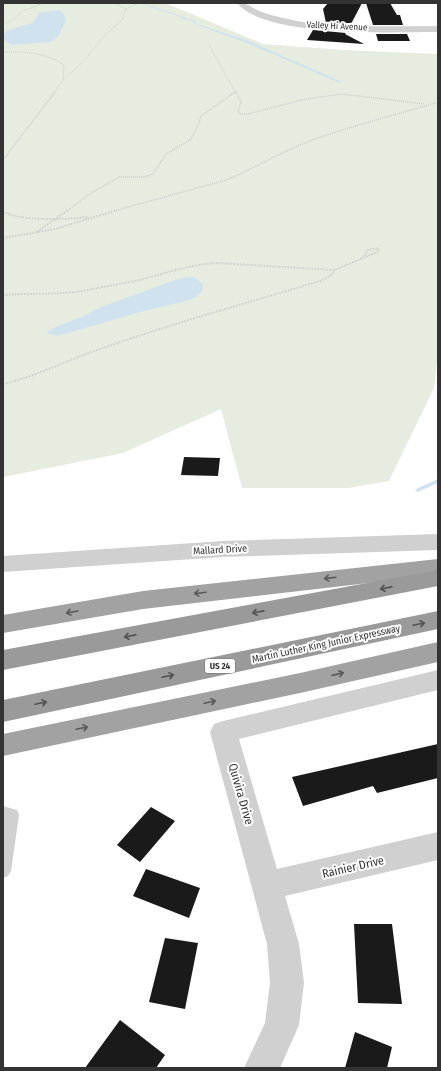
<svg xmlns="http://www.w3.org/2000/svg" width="441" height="1071" font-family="'Fira Sans Condensed',sans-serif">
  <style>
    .green { fill: #e6ecdf }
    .water { fill: #cfe2ee }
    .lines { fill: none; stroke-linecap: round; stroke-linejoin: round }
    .stream { fill: #cfe2ee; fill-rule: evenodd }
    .building { fill: #1a1a1a }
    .path-far2 { stroke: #cdcdcd; stroke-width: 1; stroke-dasharray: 1 1; stroke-linecap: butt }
    .path-far1 { stroke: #cdcdcd; stroke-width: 1.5; stroke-dasharray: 1 1; stroke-linecap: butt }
    .path { stroke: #cdcdcd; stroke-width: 2; stroke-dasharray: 1.5 1.5; stroke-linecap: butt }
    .service { fill: #d0d0d0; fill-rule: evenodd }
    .minor { fill: #d0d0d0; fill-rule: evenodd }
    .trunk { fill: #a2a2a2; fill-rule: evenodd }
    .motorway { fill: #9a9a9a; fill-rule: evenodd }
    .oneway { stroke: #5a5a5a }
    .oneway2 { stroke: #525252 }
    .labels { text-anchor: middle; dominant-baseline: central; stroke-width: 4; stroke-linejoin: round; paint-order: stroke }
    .far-street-label { font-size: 9px; fill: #333; stroke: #fff }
    .shield { fill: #fff; stroke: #707070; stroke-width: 1 }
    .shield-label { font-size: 9px; font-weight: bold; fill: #333 }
    .street-label { font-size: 10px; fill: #333; stroke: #fff }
    .near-street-label { font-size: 12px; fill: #333; stroke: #fff }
  </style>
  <rect width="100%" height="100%" fill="#fff"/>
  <path class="green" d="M3,3H165L263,44L344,50L438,54V361H437L434,388L389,481L348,488H242L221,409L123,453L3,477Z"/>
  <path class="water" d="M59,10L63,13L66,20L58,37L49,42L12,45L4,40V34L8,30L33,23L39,13Z
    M194,277L203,284L202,292L190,300L144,311L57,336L46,333L53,328L84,316L101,307L181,278Z"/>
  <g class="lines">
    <path class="stream" d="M139,3H142L186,18V19L194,20L197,24L249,41L342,82L340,83L247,43L195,24L192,21L182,19L183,18Z
      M438,479V483L420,491L418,492L415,490L416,489Z"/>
  </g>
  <path class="building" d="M328,3H362L351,24L326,23L323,9Z
    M366,3H390L397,15H400L403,25H373Z
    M313,30L346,33L345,34L364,44L307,40Z
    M376,34H407L410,41H378Z
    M184,457L220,458L218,476L181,475Z
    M438,744V778L377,793L373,786L303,806L292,777Z
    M151,807L175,821L140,862L117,845Z
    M146,869L200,888L189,918L133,896Z
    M354,924H392L402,1004L358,1003Z
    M165,938L198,943L185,1009L149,1002Z
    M120,1020L165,1055L156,1068H85Z
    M355,1032L392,1047L387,1068H345Z"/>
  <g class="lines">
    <path class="path-far2" d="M114,3L126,9
      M3,25L16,18L22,11L45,3
      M209,45L236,93
      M3,52C24,51 46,53 64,65L63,80
      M54,93L63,80L81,64L107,33L122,20L126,9L138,3
      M234,93L236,92"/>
    <path class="path-far1" d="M236,92L241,102L238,112L241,114H248L306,99L342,94L425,104
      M3,160L55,92
      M67,211L88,195L119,177H144L153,174L166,154L190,140L197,128L201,116L235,92
      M114,211L226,180C258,167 287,148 321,137C359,124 399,114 438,102"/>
    <path class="path" d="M3,211C16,222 72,219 89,217
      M37,232L68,210
      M3,238L55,229L117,210
      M3,295C30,293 56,295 83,291C102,287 121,284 140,280C166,273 191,264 218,263L334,270L375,253L379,251L378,248L368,250L363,258
      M3,384C38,376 69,359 103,348C174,323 247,303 320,281L332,275L334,270"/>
    <path class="service" d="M3,806L17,810L19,815L11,871L8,876L3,878Z"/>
    <path class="minor" d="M237,3C251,3 250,8 262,12C275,17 289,19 303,22C348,28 393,26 438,26V32C394,32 266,38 237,3Z
      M438,534V550L223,557L3,572V556L223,541Z
      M438,670V690L239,739L277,869L438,832V860L285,896L299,944L304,983L299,1025L280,1068H244L265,1023L270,983L267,944L210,732L214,724L223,721Z"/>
    <path class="trunk" d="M438,559V575L143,609L3,633V615L143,591Z
      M438,642V662L300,693L3,756V734L300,673Z"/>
    <path class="motorway" d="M438,570V586L3,670V650Z
      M438,611V629L3,722V700Z"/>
  </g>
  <defs><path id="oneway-shaft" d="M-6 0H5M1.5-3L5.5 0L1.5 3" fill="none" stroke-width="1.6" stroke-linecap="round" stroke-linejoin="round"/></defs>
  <g class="oneway">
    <use href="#oneway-shaft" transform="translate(330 578) rotate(173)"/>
    <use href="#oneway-shaft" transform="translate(200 593) rotate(173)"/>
    <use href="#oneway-shaft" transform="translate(72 612) rotate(170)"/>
    <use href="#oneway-shaft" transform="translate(338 674) rotate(-13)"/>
    <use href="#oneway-shaft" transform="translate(210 702) rotate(-12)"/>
    <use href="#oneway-shaft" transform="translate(82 728) rotate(-12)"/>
  </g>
  <g class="oneway2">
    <use href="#oneway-shaft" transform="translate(386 588) rotate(169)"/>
    <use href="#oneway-shaft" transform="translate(258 612) rotate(169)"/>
    <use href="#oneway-shaft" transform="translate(419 624) rotate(-12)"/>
    <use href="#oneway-shaft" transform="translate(130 636) rotate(169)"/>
    <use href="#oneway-shaft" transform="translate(168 676) rotate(-12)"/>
    <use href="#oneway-shaft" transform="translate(41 703) rotate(-12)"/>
  </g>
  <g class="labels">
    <g class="far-street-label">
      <text transform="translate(337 26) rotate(3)">Valley Hi Avenue</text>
    </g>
    <rect class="shield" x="205" y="659" width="30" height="14" rx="3"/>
    <g class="shield-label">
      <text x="220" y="666">US 24</text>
    </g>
    <g class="street-label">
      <text transform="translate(220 550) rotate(-3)">Mallard Drive</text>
      <text transform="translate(326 644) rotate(-12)">Martin Luther King Junior Expressway</text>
    </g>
    <g class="near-street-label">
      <text transform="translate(241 794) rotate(74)">Quivira Drive</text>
      <text transform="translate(353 867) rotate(-13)">Rainier Drive</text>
    </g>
  </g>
  <rect width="441" height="1071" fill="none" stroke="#333333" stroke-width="8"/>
</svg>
